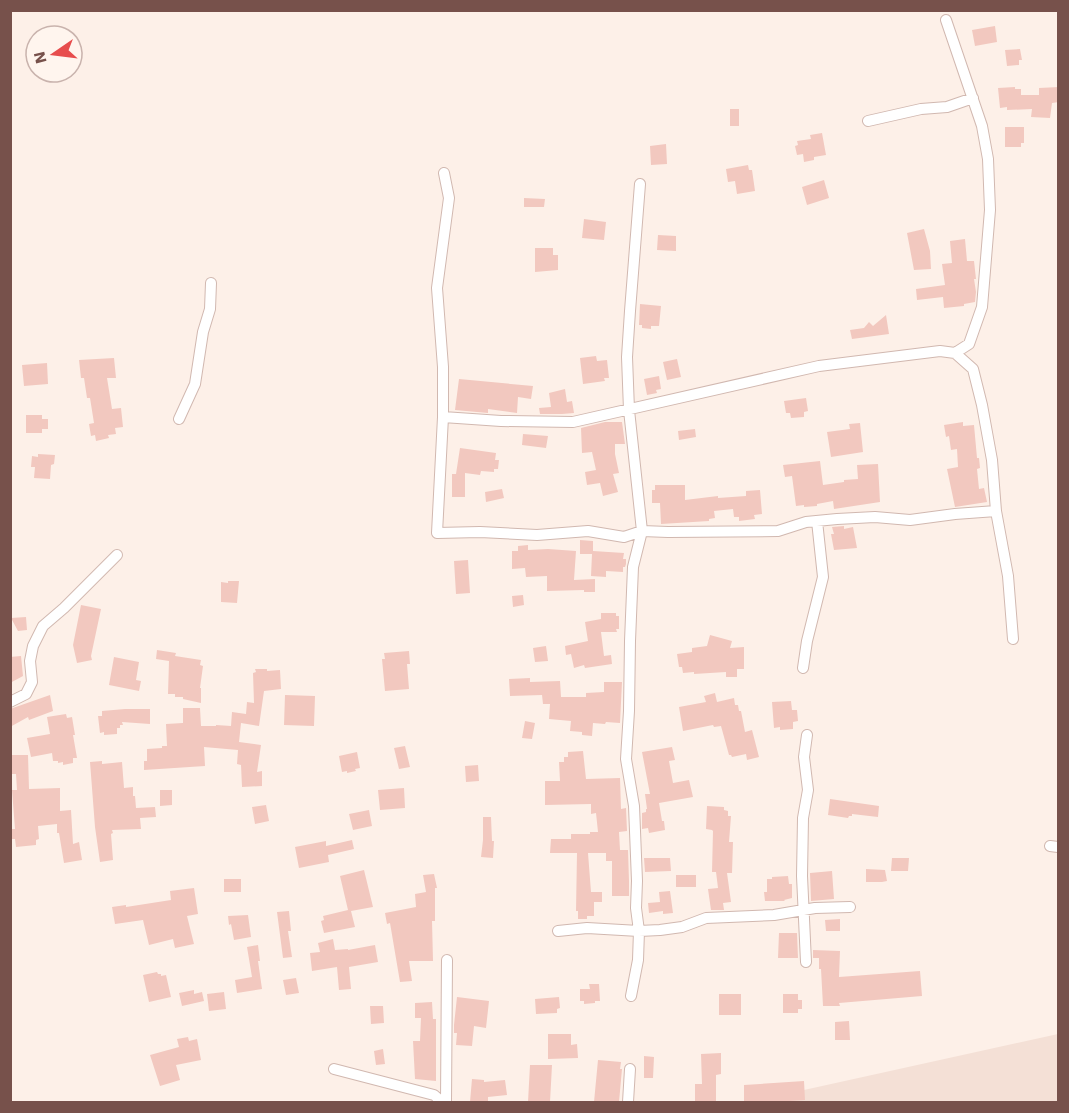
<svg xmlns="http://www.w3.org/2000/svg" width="1069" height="1113" font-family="'Work Sans',sans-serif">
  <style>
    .residential { fill: #f4e0d6 }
    .building { fill: #f2c8bf }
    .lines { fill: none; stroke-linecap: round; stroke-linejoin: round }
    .street-casing { stroke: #d1b8b0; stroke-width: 12 }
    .street { stroke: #fff; stroke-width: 10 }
  </style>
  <rect width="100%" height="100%" fill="#fdf0e8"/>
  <path class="residential" d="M1058,1034V1102H750Z"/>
  <path class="building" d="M995,26L997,42L975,46L972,30Z
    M1020,49L1022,60H1019V65L1007,66L1005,50Z
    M1015,87V89H1021V95H1039V88L1059,87V102L1052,103L1050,118L1031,117L1032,109L1007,110V107L1000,108L998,88Z
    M730,109H739V126H730Z
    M1005,127H1024V143H1021V147H1005Z
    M822,133L826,155L814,157V160L804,162L803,154L797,155L795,146L798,145L797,141L811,139L810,135Z
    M666,144L667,164L651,165L650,146Z
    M748,165L749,170H752L755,191L737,194L735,181L728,182L726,169Z
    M824,180L829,198L807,205L802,187Z
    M524,198L545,199L544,207H524Z
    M584,219L606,222L604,240L582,238Z
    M924,229L930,251L931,269L914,270L907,233Z
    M658,235L676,236V251L657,250Z
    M965,239L967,261H974L976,279H974L976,292L975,302L964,304V306L944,308L943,297L917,300L916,289L945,285L942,264L952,263L950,241Z
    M535,248H553V255H558V270L535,272Z
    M640,304L661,306L659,326H651V329L642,328V325H639Z
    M886,315L889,334L852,339L850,330L864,328L869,322L873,326Z
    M596,356L597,361L607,360L609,378H604L605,381L583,384L580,358Z
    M114,358L116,378H107L112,409L121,408L123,427L115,428L116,434L108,435L109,438L96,441L95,435L91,436L89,424L94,423L90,398H87L84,378H81L79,360Z
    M677,359L681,377L667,380L663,362Z
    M47,363L48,384L24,386L22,365Z
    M659,376L661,389L656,390L657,393L647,395L644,379Z
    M459,379L533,386L531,399L518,397L517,413L488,409V413L455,410Z
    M565,389L567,402L572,401L574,413L562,414H540L539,408L551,407L549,393Z
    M806,398L808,411L804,412V417L791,418L790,413H786L784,401Z
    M26,415H42V419H48V429H42V433H26Z
    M605,422H622L625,444H615V454L619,473L613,474L618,492L603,496L600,483L587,485L585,472L596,470L592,452L582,453L581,428Z
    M963,422V426L974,425L977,458H979L980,468L977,469L979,489L984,488L987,502L955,507L947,469L958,467L957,449L951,450L949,436L946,437L944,425Z
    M860,423L863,452L831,457L827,432L850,429L849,424Z
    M695,429L696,437L679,440L678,431Z
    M523,434L548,436L546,448L522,445Z
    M460,448L496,453L495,460H499L498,469H494V472L481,471L480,475L465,473V497H452V474H456Z
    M38,454L55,455L54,464L51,465L50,479L34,478L35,467H31L32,456L38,457Z
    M820,461L823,485L844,482V480L858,479L857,465L878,464L880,502L834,509L833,501L817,504V506L804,507V505L796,506L792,476L785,477L783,465Z
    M655,485H685V500L718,496V498L746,496V491L760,490L762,514L754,515L755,519L739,521V517H734L733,509L714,511L715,518L709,519V521L661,524L660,503H652V490H655Z
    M502,489L504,498L486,502L485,492Z
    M844,526V529L853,527L857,548L834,550L831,534H834L832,527Z
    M580,540L593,541V551L624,553L623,559H626V564L625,567H623V572L606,571V577L591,576L592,554H580Z
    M528,545V550L548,549L576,551L574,580L595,579V592H584V590L547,591V576L526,577L525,568L512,569V551H518V546Z
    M468,560L470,593L456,594L454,561Z
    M228,581H239L237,603L221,602V582L228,583Z
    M523,595L524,605L513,607L512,596Z
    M81,605L101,609L91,656L92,660L77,663L73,645Z
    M601,613H616V616H619V629H616L617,632H601L604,656L611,655L612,664L585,668L584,665L574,668L571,654L566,655L565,646L588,641L585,622L601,619Z
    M26,617L27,630L18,631L11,618Z
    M710,635L732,641L730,648L744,647V669H737V677H726V672L694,674V672L683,673L682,667H679L677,654L692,652V648L707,646Z
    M546,646L548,661L535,662L533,648Z
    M157,650L176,653L175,656L201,660L200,665L203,666L200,688H201V703L183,699V697H175V694H168L169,661L156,659Z
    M409,651L410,664H407L409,689L385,691L382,659H385L384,653Z
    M21,656L23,676L10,683V657Z
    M114,657L139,662L136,680L141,681L139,691L109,685Z
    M255,669H267V671L280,670L281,689L264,691L259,726L241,723L239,742L261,745L257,772L262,771V786L242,787L241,765L237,764L238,750L204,747L205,766L144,770V761H147V749L162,748V746H167L166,724L183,723V708H200L201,726H216V725L231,726L232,712L246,714L247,702L254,703L253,673L256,672Z
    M530,678V682L560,681L561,697H586V693L604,692V682H622L620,723L606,722L605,724L593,723L592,736L582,735V732L570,731L571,721L549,719L550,704H543L542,695L510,696L509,679Z
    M715,693L717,702L734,698L735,705H738L739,711H741L745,732L752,730L759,757L747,760L746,754L732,757L731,755H729L721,726L714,727L713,725L683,731L679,707L706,702L704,696Z
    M50,695L53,711L29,720L28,717L10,727V709Z
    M285,695L315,696L314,726L284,725Z
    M791,701L792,710H797L798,721L793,722V729L780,730V727L774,728L772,702Z
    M125,709H150V724L122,722L123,725H120V728H117V734L104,735V732L100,733L98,716H102V711Z
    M66,714L67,718L72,717L75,735H73L77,758H73V763L63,765V762L58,763V761H53L52,753L31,757L27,738L50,734L47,717Z
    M525,721L535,723L532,739L522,738Z
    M405,746L410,767L399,769L394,748Z
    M672,747L675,760L669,761L673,783L689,780L693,797L659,803L662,821H664L665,830L649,833L648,828L642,829V813L646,812V809H647L645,794H650L642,752Z
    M583,751L586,779L620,778L621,809L626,808L627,831L619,832L620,850H628L629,881V896H612V861H606V853H588L591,892H602V902H594V916H587V919H578V911H576L577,853H550L551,839H571V834H590V832H598L596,813L591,814V804L545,805V781H560L559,762H564V757H568V752Z
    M357,752L360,768L355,769L356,771L347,773V771L342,772L339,756Z
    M11,755H28L29,789L60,788V811L71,810L73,844L79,842L82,860L64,863L59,833H57V824L38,826L39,839L36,840V845L16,847L15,839H12V829H15L12,790H17L16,774H12Z
    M102,761V764L122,762L124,788L133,787V796H135L136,808L155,807L156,817L140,818L141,829L112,830L113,833L111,834L113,860L100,862L95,827L90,762Z
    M478,765L479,781L466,782L465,766Z
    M404,788L405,808L380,810L378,790Z
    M160,790H172V805L160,806Z
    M830,799L879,806L878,817L852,814V816H849L848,818L828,815Z
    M266,805L269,821L255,824L252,807Z
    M707,806L724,807V810L728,811V816H731L729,842H733L732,873H727L731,902L723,903L724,910H711L708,889L718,888L716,872H712L713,831L712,830L706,829Z
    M369,810L372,826L353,830L349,814Z
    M483,817H491L492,841H494L493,858L481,857L483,840Z
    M352,840L354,849L328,855L329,862L299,868L295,847L326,841V846Z
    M644,858H670L671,871L645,872Z
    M892,858H909L908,871H891Z
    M866,869L885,870L887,881L882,882H866Z
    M364,870L373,907L351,911L355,927L324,933L321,921L324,920L323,916L348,910L340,876Z
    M832,871L834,899L811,901L810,873Z
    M434,874L437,888H435V921H432L433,961H409L412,981L400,982L390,923L387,924L385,913L416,907L415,894L426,892L423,875Z
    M676,875H696V887H676Z
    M788,876L789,884H792V898L784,900L785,901H765L764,892H767V879H772V877Z
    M224,879H241V892H224Z
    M194,888L198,914L187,916L194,944L175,948L173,939L149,945L143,920L115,924L112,907L126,905V907L171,900L170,891Z
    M670,891L673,913L663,914V911L649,913L648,903L660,902L659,892Z
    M289,911L291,931H288L292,957L283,958L277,912Z
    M248,915L251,937L234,940L231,924L229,925L228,916Z
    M840,919V931H826L825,920Z
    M779,933H797L798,958H778Z
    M333,939L335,950L348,949V950L375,945L378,962L349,967L351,989L339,990L337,967L312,971L310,953L320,952L318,943Z
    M258,945L260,961H258L262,989L237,993L235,980L252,977L247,947Z
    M813,950L840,951L839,977L920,971L922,996L839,1003L840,1006H823L821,969H819V958H813Z
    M157,972L158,974H161V976L166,975L171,997L149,1002L143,975Z
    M296,978L299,993L286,995L283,980Z
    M589,984H599L600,1001H595V1003L584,1004V1001H580V989H590Z
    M194,990V994L202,992L204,1001L182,1006L179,993Z
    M224,992L226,1009L209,1011L207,994Z
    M719,994H741V1015H719Z
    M783,994H798V1000H802V1009H798V1013H783Z
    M457,997L489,1001L486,1028L474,1026L472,1046L456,1045L457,1033H454V1025Z
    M559,997L560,1008L557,1009V1013L536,1014L535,999Z
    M432,1002L433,1019H436V1081L415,1079L413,1041H420L421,1018H415V1003Z
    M370,1006H383L384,1023L371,1024Z
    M849,1021L850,1040H835V1022Z
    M548,1034H571V1045L577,1044L578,1058L548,1059Z
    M188,1037L189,1041L197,1039L201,1060L176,1065L180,1080L160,1086L150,1055L179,1047L177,1039Z
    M383,1049L385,1064L376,1065L374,1051Z
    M721,1053V1074L716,1075V1102H695V1084H702L701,1054Z
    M644,1056L654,1057L653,1078H644Z
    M598,1060L621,1062L620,1069H622L619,1102H594Z
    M530,1065H552L550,1102H528Z
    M472,1079L484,1080V1082L505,1080L507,1095L488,1097V1102H470Z
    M804,1081L805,1100L773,1102H744V1085Z"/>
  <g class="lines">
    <defs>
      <path id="street" d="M946,20L982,126L988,159L990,210L982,307L969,344L955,353
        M868,121L921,109L947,107L973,98
        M444,173L449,198L437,288L443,367V417L437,533L480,532L537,535L588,531L624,537L642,531L668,532L778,531L806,522L837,519L875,517L910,520L955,514L996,511
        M443,417L501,421L573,422L819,366L940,351L955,353L973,369L982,405L992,460L996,511L1008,576L1013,639
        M179,419L195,384L203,332L210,309L211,283
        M803,668L807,641L823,577L817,521
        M10,702L26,694L32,682L30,661L33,646L43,626L64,608L117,555
        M1050,846L1058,847
        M558,931L587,928L639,931L660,930L682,927L706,918L774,915L815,908L850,907
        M806,962L802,876L803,818L808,790L804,757L807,735
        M631,996L638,960L639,931L636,908L637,881L634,806L626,759L629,711L630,641L633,567L642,531L629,410L627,357L630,311L640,184
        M334,1069L434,1095L442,1102
        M446,1102L447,960
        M628,1102L630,1069"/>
    </defs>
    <use href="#street" class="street-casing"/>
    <use href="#street" class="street"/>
  </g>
  <rect width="1069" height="1113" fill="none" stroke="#77514b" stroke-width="24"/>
  <g transform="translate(54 54) rotate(256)"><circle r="28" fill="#fff5ee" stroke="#c9b3ad" stroke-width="1.5"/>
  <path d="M0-4.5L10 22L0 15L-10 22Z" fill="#e74d4d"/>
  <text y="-9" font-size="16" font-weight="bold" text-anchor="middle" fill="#77514b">N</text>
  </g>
</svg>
